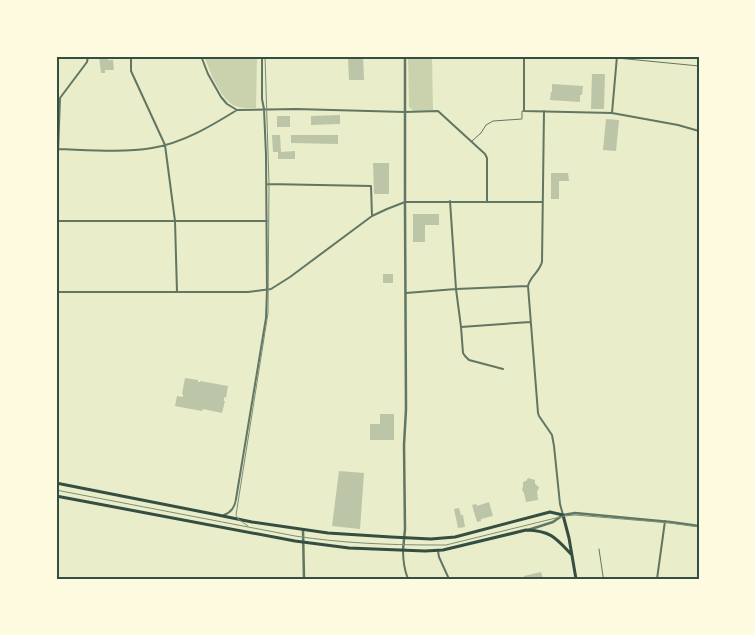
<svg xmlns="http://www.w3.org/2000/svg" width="755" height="635" font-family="Quicksand,sans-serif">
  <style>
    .green { fill: #cad2ad }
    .building { fill: #bcc5a7 }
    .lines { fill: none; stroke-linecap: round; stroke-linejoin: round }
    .service { stroke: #617663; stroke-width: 1 }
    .minor { stroke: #617663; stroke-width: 2 }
    .tertiary { stroke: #617663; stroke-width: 2.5 }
    .primary { stroke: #344e41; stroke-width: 3 }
    .tram { stroke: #7c8e77; stroke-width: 1 }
    .neatline { fill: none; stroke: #344e41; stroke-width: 2 }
  </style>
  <rect width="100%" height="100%" fill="#e9edc9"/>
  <path class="green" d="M204,56H257L256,108C249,108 240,109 233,105C218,95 210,71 204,56Z
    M408,56H432L433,111H414L409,107Z"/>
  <path class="building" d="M99,56H108V60H113L114,70H105V73H101Z
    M348,56H363L364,80H349Z
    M592,74H605L604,109H591Z
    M552,84L583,86L582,95H580V102L550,100L551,92H552Z
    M340,115V124L311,125V116Z
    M277,116H290V127H277Z
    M606,119L619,120L616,151L603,150Z
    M272,135H280L281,152L295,151V159H278V152H273Z
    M291,135H338V144L291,143Z
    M373,163H389V194H374Z
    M551,173H568L569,181H559V199H551Z
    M413,214H439V225H425V242H413Z
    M383,274H393V283H383Z
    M185,378L198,380V382H200V381L228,386L226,398L224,397V401H225L222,413L203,409L202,411L175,406L177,396L183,397V394H182Z
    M380,414H394V440H370V424H380Z
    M339,471L364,473L360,529L332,526Z
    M528,478L535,480V484L539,487L538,490L537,492L538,500L526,502L524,493L522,490L523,486V482L526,481Z
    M489,502L493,516L481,519V521L477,522L472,505L476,504L477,506Z
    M459,508L461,515H463L465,527L458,528L454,509Z
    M541,572L543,579H525L524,576Z"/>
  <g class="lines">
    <path class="service" d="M617,58L699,66
      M472,141L481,133L486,125L493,121L522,119V111H523
      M599,549L603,576L604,579"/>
    <path class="minor" d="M131,56V71L165,145L175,221L177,292
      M201,56L208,74L221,97L227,104L237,110L296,109L405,112L438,111L485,154L487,158V202
      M524,56V111L612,113L678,125L699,131
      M612,113L617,56
      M59,149C88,150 123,153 152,148C183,143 211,126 237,110
      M267,184L371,186L372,216
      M450,201L456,289L461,327L463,353L465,356L469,360L503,369
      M56,209L60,98L87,62L88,56
      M56,221H267
      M528,286L538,413L539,416L552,435L554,446L560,504L563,515
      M528,286C530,276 539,273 542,262L544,111
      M56,292H248L271,289L290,277L372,216L387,209L405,202H542
      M406,293L456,289L528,286
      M461,327L530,322
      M224,515C232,512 235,507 236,499L266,318L267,290L266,155L264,109L262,99V56
      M403,550C403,560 404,569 408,579
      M438,551L439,557L449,579
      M657,579L665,521"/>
    <path class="tertiary" d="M303,530L304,579
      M528,530L553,522L563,515L575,513L670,522L699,526
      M403,550L405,529L404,445L406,409L405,207V56"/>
    <path class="primary" d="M56,483L213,514L252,522L328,533L391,537L431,539L455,537L550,512L563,515L569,538L576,579
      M56,496L295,541L349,548L425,551L443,550L526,530C551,531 555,537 571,554"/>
    <path class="tram" d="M56,490L295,536C341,543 388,545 435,545H446L564,516L575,515L670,523L699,527
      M248,526L238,519L236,515L268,313L269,184L265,56"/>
  </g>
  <rect width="755" height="635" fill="none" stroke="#fefae0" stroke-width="115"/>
  <rect x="58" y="58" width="640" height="520" class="neatline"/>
</svg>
